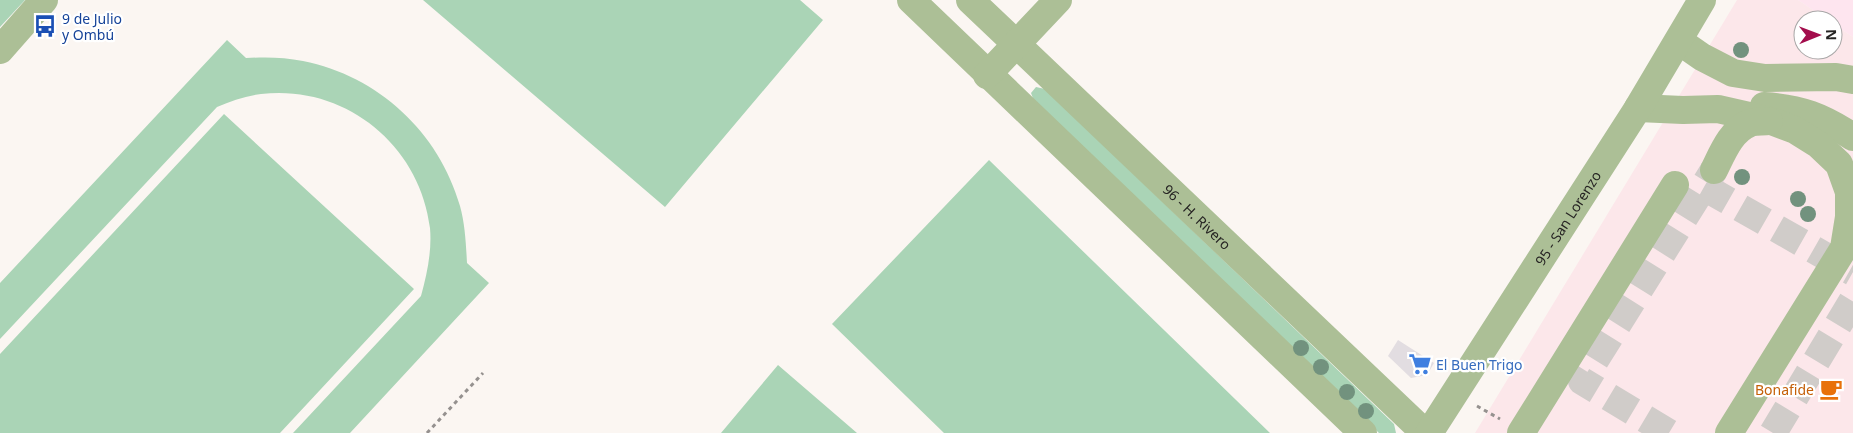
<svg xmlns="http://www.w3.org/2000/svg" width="1853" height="433" font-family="'Noto Sans',sans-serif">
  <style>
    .commercial { fill: #fce7ea }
    .education { fill: #fee5ef }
    .green { fill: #aad4b6 }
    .building { fill: #e2dde1 }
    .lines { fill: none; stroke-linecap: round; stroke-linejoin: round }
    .minor-tunnel { stroke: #d0ccc9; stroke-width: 28; stroke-dasharray: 28 14; stroke-linecap: butt }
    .path { stroke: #95918f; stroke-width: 3; stroke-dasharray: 4 4; stroke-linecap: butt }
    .minor { stroke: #acbf96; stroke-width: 28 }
    .tree { fill: #72927e }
    .labels { text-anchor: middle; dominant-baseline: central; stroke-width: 4.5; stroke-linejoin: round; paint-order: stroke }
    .transit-label { font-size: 14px; fill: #164399; stroke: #fff; text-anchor: start }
    .street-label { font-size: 14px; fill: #262423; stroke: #fff }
    .shop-label { font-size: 14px; fill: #366cbe; stroke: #fff; text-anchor: start }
    .food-label { font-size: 14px; fill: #c56008; stroke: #fff; text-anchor: end }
  </style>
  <rect width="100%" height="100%" fill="#fbf6f2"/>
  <path class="commercial" d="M1737,0H1798L1828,20H1803V50H1833V24L1853,37V433H1475Z"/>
  <path class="education" d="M1798,0H1853V37L1833,24V20H1828Z"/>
  <path class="green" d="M0,0H25L0,27Z
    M423,0H800L823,20L665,207Z
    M227,40L246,58C265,57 284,57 303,61C378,76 439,132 460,206C465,224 466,244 467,263L489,283L350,433H293L421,296C427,274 432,251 430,228C420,145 345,84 261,94C245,96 231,101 217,107L0,339V283Z
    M1036,87L1045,89L1394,424L1396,433H1379L1034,101L1031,93Z
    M224,114L414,289L280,433H0V354Z
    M989,160L1270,433H944L832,324Z
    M778,365L857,433H721Z"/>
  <path class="building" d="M1398,340L1434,363L1427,375L1411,378L1388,356Z"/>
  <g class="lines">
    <path class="minor-tunnel" d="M1704,187L1853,272
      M1669,433L1582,381L1714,170
      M1773,433L1853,300"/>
    <path class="path" d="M1477,406L1500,419
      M427,433L483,373"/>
    <g class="minor">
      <path d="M911,0L1363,433"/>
      <path id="s1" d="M970,0L1425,433"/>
      <path d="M1679,41L1702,57L1733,73L1765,78L1836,77L1853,80"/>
      <path d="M0,50L44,0"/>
      <path d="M987,75L1058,0"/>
      <path d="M1764,106C1800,108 1823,117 1853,137"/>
      <path d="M1638,108L1683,110L1718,109L1771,121L1795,130L1819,145L1839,164L1849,192V217L1844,248L1729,433"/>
      <path d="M1714,170C1722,154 1731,130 1750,123C1755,121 1763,122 1769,121"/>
      <path id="s2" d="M1429,433L1638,108L1702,0"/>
      <path d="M1521,433L1675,185"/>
    </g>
  </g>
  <g class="tree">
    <circle cx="1741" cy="50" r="8"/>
    <circle cx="1742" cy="177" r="8"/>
    <circle cx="1798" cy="199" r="8"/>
    <circle cx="1808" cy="214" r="8"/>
    <circle cx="1301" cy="348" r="8"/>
    <circle cx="1321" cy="367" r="8"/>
    <circle cx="1347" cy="392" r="8"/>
    <circle cx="1366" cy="411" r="8"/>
  </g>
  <defs>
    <symbol id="bus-bare" viewBox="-9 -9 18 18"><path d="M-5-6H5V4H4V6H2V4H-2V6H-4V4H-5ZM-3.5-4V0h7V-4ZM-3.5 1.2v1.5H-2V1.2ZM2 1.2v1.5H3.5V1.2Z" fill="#1a4fb4" stroke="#fff" stroke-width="2.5" paint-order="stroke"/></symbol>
    <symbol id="supermarket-bare" viewBox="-9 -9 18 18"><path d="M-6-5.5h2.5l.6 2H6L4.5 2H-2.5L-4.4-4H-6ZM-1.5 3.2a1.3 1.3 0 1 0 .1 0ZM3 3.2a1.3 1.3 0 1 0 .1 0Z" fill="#3f7fe0" stroke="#fff" stroke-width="2.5" paint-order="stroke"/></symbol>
    <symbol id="cafe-bare" viewBox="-9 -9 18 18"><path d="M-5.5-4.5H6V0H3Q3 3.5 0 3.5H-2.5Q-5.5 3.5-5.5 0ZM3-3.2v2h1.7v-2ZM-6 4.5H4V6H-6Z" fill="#e8710a" stroke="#fff" stroke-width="2.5" paint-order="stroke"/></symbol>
  </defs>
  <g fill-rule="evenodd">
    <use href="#bus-bare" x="29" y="10" width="32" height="32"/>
    <use href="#supermarket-bare" x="1404" y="348" width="32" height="32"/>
    <use href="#cafe-bare" x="1815" y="373" width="32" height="32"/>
  </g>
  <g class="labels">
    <g class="transit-label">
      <text x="62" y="18">9 de Julio<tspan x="62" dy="16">y Ombú</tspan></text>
    </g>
    <g class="street-label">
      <text stroke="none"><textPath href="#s1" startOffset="314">96 - H. Rivero</textPath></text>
      <text stroke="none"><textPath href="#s2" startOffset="256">95 - San Lorenzo</textPath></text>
    </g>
    <g class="shop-label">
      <text x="1436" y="364">El Buen Trigo</text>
    </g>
    <g class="food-label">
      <text x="1814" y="389">Bonafide</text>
    </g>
  </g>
  <g transform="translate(1818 35) rotate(89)"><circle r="24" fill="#ffffff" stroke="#a8a7a7"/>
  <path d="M0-4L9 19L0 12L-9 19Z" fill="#a30d4c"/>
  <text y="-8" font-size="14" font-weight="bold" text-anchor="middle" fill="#262423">N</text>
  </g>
</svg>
